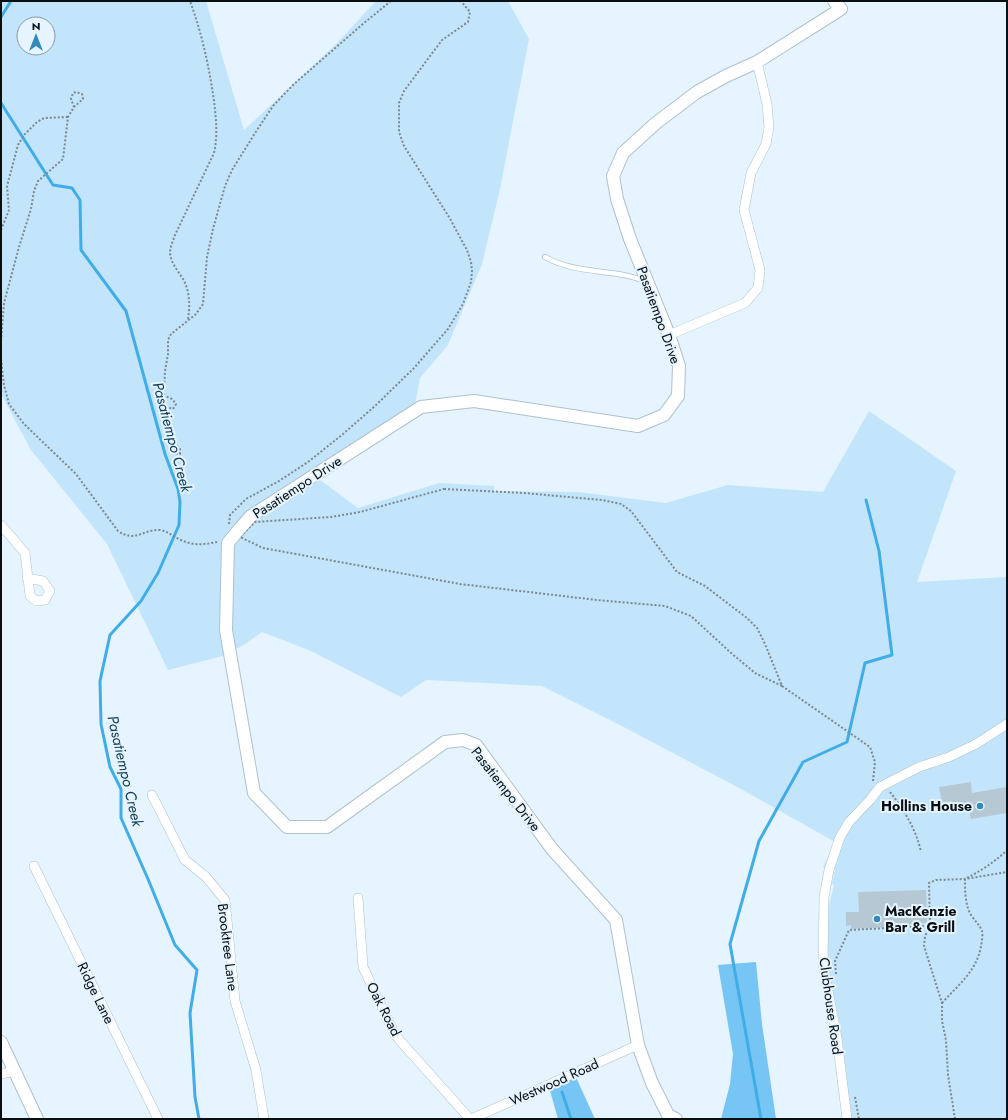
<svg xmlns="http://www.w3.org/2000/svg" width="1008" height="1120" font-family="Jost,sans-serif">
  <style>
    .green { fill: #c2e5fb; fill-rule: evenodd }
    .forest { fill: #76c5f4 }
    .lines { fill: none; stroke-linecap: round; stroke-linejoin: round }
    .stream { stroke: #41ade7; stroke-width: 3 }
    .building { fill: #b6c8d4 }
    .lane-casing { stroke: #afc1cd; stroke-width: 6 }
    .street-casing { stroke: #afc1cd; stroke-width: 10 }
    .secondary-casing { stroke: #afc1cd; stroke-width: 14 }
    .path { stroke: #7c878e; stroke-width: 2; stroke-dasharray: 2 2; stroke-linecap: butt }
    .lane { stroke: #fff; stroke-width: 4.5 }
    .street { stroke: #fff; stroke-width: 9 }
    .secondary { stroke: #fff; stroke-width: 12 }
    .poi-dot { fill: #3389b8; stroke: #e5f4fe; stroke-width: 1.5 }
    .labels { text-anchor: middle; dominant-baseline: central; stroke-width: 4; stroke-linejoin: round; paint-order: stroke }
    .street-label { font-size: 14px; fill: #080e12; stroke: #e5f4fe }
    .poi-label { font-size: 14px; font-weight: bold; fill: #080e12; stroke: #e5f4fe; text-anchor: end }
    .water-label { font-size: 15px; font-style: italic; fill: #134058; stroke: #e5f4fe }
  </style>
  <rect width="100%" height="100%" fill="#e5f4fe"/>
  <path class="green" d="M1,1H206L244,130L336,44L376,1H508L529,39L500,189L482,264L448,345L420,378L413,416L316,477L358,508L439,483L494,486V491L578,492L666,503L728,485L823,492L869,411L956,471L917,582L1007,577V1119H849L826,979L827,914L834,885L832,884L835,870L823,867L835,842L741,789L620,725L542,686L426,680L401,697L311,651L262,632L245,644L223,656L168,670L107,544L31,450L1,394ZM24,24H48V48H24Z"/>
  <path class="forest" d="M756,962L762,1024L776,1119H721L730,1084L733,1054L718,965Z
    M575,1075L595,1119H558L549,1087Z"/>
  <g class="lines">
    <path class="stream" d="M1,17L11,1
      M1,103L53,185L72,188L80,200L81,250L126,311L165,454L178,489L180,502L179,525L158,573L141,601L110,635L100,681L101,724L110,767L121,789V818L148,879L175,945L197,970L190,1013L195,1097L199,1119
      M562,1092L571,1119
      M761,1119L730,944L759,841L803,762L847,742L865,663L892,655L879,551L866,500"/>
  </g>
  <path class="building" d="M971,782L972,793L1007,787V813L971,819L969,810L954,812L952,801L942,803L939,787Z
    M926,890L927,923L910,924V926L851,929V925L846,926V912H859L858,892Z"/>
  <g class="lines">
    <defs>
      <path id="lane" d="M545,257C568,270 593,270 618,274C627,275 636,278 646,281"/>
      <path id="street" d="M669,335L745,303L758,288L760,270L744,210L751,173L766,144L769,127L767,104L757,62
        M1,525L25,553L30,596L36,601L45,600L50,591L43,581L27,578
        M152,795L185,860L206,877L225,900L235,1001L256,1070L264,1119
        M34,866L158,1119
        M358,898L363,967L395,1035L470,1119
        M1,1074L15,1071
        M471,1119L638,1045
        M847,1119L837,1038L823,964L824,897L829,870L840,837L849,822L870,800L880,787L919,767L949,757L976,744L1007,724"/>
      <path id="secondary" d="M1,1042L37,1119
        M676,1119L668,1115L652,1083L638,1045L616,920L552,849L476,745L463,740L445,742L327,827H287L254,793L226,630L228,543L236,533L251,516L421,407L474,401L638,426L664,415L678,396L679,366L669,335L630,239L617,199L613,176L623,153L656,123L697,92L726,76L757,62L841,9L834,1"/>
    </defs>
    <use href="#lane" class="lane-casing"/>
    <use href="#street" class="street-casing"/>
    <use href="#secondary" class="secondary-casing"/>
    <path class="path" d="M1,230L9,210L7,186L18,145L24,135L37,122L44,118L68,117
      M188,319C190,306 190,291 183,279C178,271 171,263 170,253C170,247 173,241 175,235L214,153C218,135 216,118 214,101C209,66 202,34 190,1
      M1,341L4,303L19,247L31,209L34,191L38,181L63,159L68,117L74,107L83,99L82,94L76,92L73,93L71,99L74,107
      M1,359L4,385L9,404L24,424L76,474L118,531C136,543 143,529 160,530C167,531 171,535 177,538C191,546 202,545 217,542
      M163,395L172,399L176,404L173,409L165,406L164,403
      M171,440L180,449V454L174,453L171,440L164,426L163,412L165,371L168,354V340L171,334L196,314L203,304L207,257L213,229L225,186L232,170L257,130L273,106L294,84L364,23L391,1
      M444,489L524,493L602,500L621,504L631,511L677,572L705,586L747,618L757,628L765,644L782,686L755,673L730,652L691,616L665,606L597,600L460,584L263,548L240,537L255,522L331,517L360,512Z
      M229,524L230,515L246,499L279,481L308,462L343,434L375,406L414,368L448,329L463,304L471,282L472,271L471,262L467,250L449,217L404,146L399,132V103L404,91L442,40L468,22L470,12L461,1
      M782,686L870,747L875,762L873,781
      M890,792C904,810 916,829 921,852
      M836,974L835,961L849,930L928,926
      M942,1003C958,985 977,971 981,946C982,941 983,935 982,931C979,924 975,921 971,915C965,905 965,891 965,879C980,871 994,863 1007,850
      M855,1097L859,1119
      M955,1119L948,1075L946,1040L942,1021V1003L924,946L925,937L930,923L929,883L936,880L965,879L1007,872"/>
    <use href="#lane" class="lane"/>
    <use href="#street" class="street"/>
    <use href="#secondary" class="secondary"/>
  </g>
  <g class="poi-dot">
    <circle cx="980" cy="806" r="4"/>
    <circle cx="877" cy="919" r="4"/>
  </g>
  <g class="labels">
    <g class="street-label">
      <text transform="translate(659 315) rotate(70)">Pasatiempo Drive</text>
      <text transform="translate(297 487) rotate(-33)">Pasatiempo Drive</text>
      <text transform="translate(506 789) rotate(52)">Pasatiempo Drive</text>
      <text transform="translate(228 947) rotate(83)">Brooktree Lane</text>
      <text transform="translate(96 993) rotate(64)">Ridge Lane</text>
      <text transform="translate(831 1006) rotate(82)">Clubhouse Road</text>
      <text transform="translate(384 1009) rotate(63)">Oak Road</text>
      <text transform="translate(554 1082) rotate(-24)">Westwood Road</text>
    </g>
    <g class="poi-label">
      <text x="972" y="806">Hollins House</text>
      <text x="885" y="911" text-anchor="start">MacKenzie<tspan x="885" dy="16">Bar &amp; Grill</tspan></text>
    </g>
    <g class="water-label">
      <text transform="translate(172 437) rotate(75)">Pasatiempo Creek</text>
      <text transform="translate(125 771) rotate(77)">Pasatiempo Creek</text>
    </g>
  </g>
  <rect width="1008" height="1120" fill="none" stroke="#080e12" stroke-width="4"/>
  <g transform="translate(36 36)"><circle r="19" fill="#e5f4fe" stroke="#8d98a0"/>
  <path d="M0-3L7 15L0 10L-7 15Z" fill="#3389b8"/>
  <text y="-6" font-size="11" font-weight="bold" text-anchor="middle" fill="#080e12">N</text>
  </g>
</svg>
